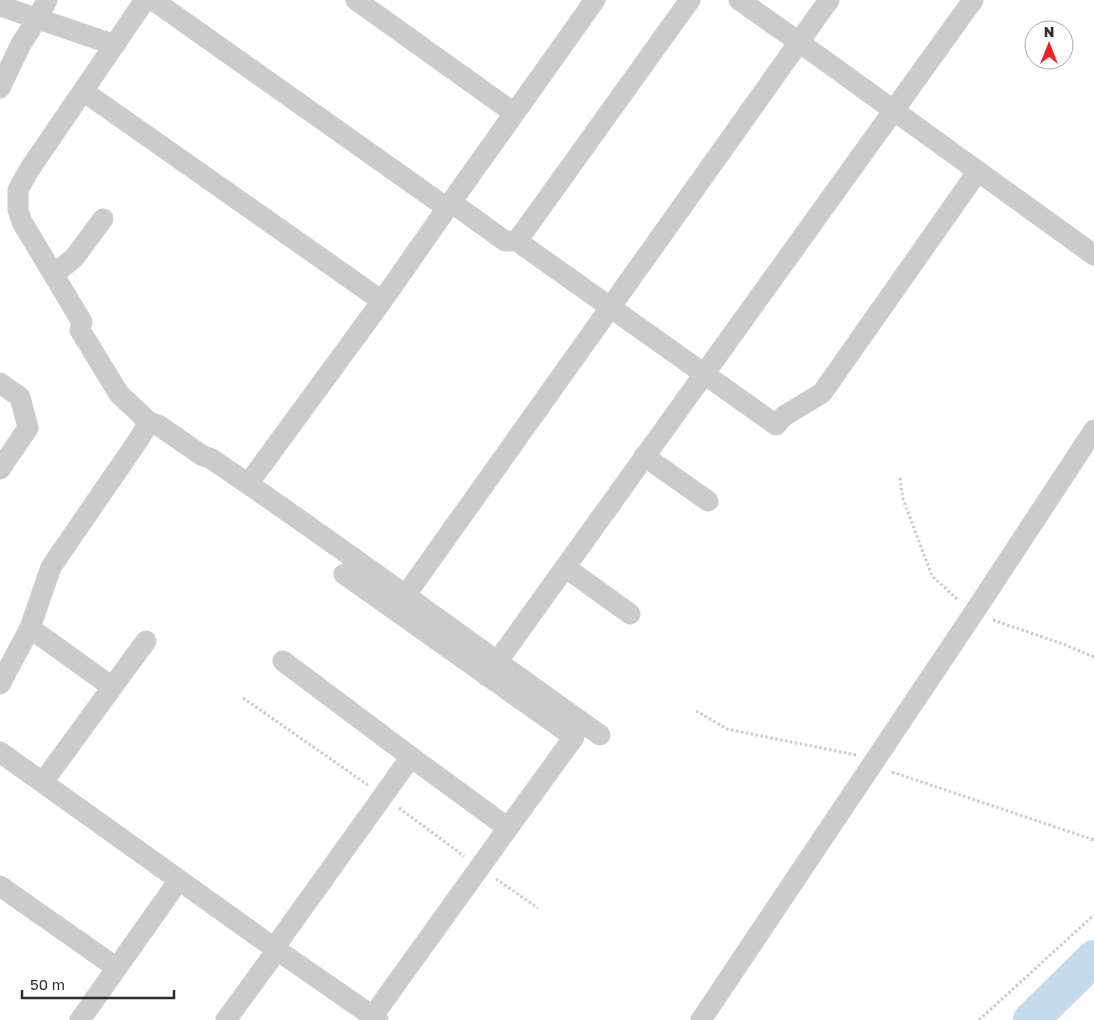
<svg xmlns="http://www.w3.org/2000/svg" width="1094" height="1020" font-family="'Golos Text',sans-serif">
  <style>
    .lines { fill: none; stroke-linecap: round; stroke-linejoin: round }
    .river { stroke: #c4dbee; stroke-width: 36 }
    .path { stroke: #cbcbcb; stroke-width: 3; stroke-dasharray: 2.5 2.5; stroke-linecap: butt }
    .minor { stroke: #cbcbcb; stroke-width: 21 }
  </style>
  <rect width="100%" height="100%" fill="#fff"/>
  <g class="lines">
    <path class="river" d="M1031,1020L1094,958"/>
    <path class="path" d="M900,478L903,499L932,576L958,600
      M993,620L1063,644L1094,657
      M243,698L368,785
      M696,711L727,729L856,755
      M892,772L1094,840
      M399,808L464,856
      M496,879L538,908
      M979,1020L1094,915"/>
    <path class="minor" d="M145,0L29,170L18,190V210L22,222L82,322L80,330L119,394L149,422L158,425L203,456L210,458C342,547 470,643 600,735
      M153,0L447,208
      M356,0L514,113
      M739,0L799,42L1094,255
      M0,6L115,45
      M0,88L21,44L37,19L47,0
      M83,91L382,301
      M451,202L505,241H517L776,425L784,416L822,393L978,171
      M517,241L690,0
      M54,274L74,258L103,219
      M0,383L20,397L28,428L0,469
      M644,456L708,501
      M248,484L382,301L447,208L595,0
      M565,567L630,614
      M344,574L574,737L508,828
      M395,610L829,0
      M30,628L112,687
      M283,661L411,757L508,828L370,1020
      M487,676L973,0
      M0,684L30,628L51,567L139,439L149,422
      M0,752L277,950L378,1020
      M43,782L146,641
      M0,886L117,968
      M274,948L411,757
      M80,1020L179,880
      M226,1020L277,950
      M701,1020L975,611L1094,430"/>
  </g>
  <g transform="translate(1049 45)"><circle r="24" fill="#ffffff" stroke="#ababab"/>
  <path d="M0-4L9 19L0 12L-9 19Z" fill="#f42021"/>
  <text y="-8" font-size="14" font-weight="bold" text-anchor="middle" fill="#2e2e2e">N</text>
  </g>
  <path d="M22 990v8h152v-8" fill="none" stroke="#2e2e2e" stroke-width="2.5"/>
  <text x="30" y="990" font-size="15" fill="#2e2e2e" stroke="#ffffff" stroke-width="4" paint-order="stroke">50 m</text>
</svg>
